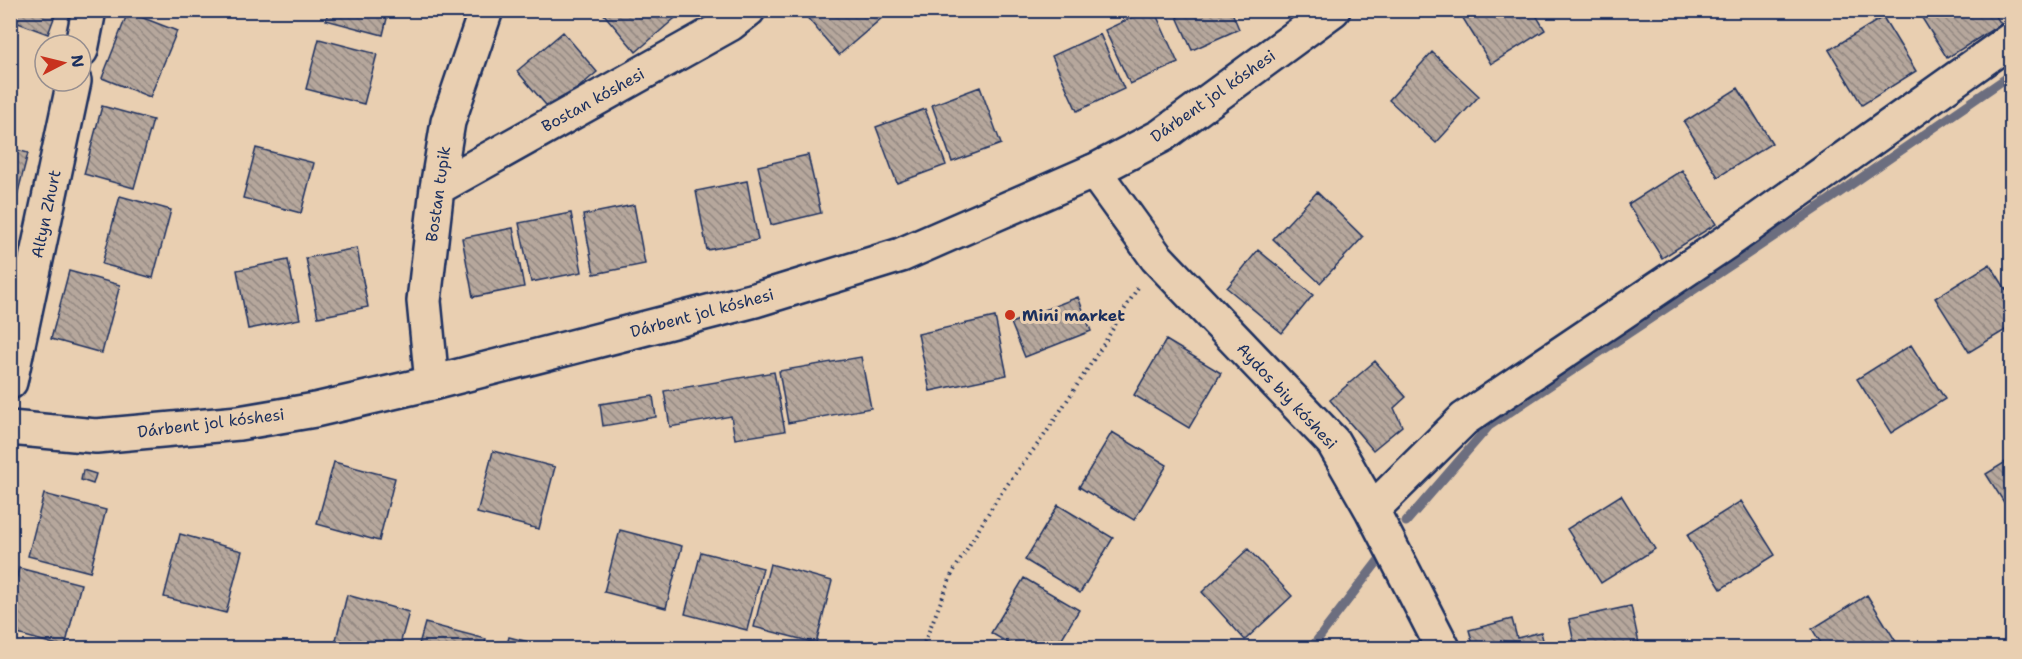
<svg xmlns="http://www.w3.org/2000/svg" width="2022" height="659" font-family="'Shantell Sans',sans-serif">
  <style>
    .lines { fill: none; stroke-linecap: round; stroke-linejoin: round }
    .stream { stroke: #6c6e7f; stroke-width: 9 }
    .building { fill: url(#building-back-hatch); stroke: #1b2f5e; stroke-width: 1.5 }
    .minor-casing { stroke: #1b2f5e; stroke-width: 38 }
    .major-casing { stroke: #1b2f5e; stroke-width: 38 }
    .path { stroke: #1b2f5e; stroke-width: 4; stroke-dasharray: 1.5 4.5; stroke-linecap: butt }
    .minor { stroke: #e9cfb1; stroke-width: 33 }
    .major { stroke: #e9cfb1; stroke-width: 33 }
    .poi-dot { fill: #c8321e; stroke: #e9cfb1; stroke-width: 2 }
    .labels { text-anchor: middle; dominant-baseline: central; stroke-width: 6; stroke-linejoin: round; paint-order: stroke }
    .street-label { font-size: 16px; fill: #1b2f5e; stroke: #e9cfb1 }
    .poi-label { font-size: 16px; font-weight: bold; fill: #1b2f5e; stroke: #e9cfb1; text-anchor: start }
  </style>
  <defs>
    <pattern id="building-back-hatch" width="6" height="6" patternUnits="userSpaceOnUse" patternTransform="scale(1.5)"><rect width="6" height="6" fill="#b6a79c"/><path d="M-1 5l2 2M0 0l6 6M5-1l2 2" fill="none" stroke="#938882"/></pattern>
  </defs>
  <rect width="100%" height="100%" fill="#e9cfb1"/>
  <filter id="ink" filterUnits="userSpaceOnUse"><feTurbulence type="fractalNoise" baseFrequency=".0167" numOctaves="2"/><feDisplacementMap in="SourceGraphic" scale="12" xChannelSelector="R" yChannelSelector="G"/><feConvolveMatrix kernelMatrix="1 2 1 2 8 2 1 2 1" color-interpolation-filters="sRGB"/></filter>
  <g filter="url(#ink)">
    <g class="lines">
      <path class="stream" d="M1406,522L1489,426L1829,200L2012,74
        M1311,648L1378,561"/>
    </g>
    <path class="building" d="M10,10H57L48,34L10,20Z
      M328,10H389L383,35L326,20Z
      M604,10H680L682,12L636,52L602,12Z
      M810,10H880L884,16L839,55L805,15Z
      M1148,10H1154L1178,63L1130,84L1105,30Z
      M1174,10H1231L1239,29L1192,50Z
      M1458,10H1533L1545,30L1491,64Z
      M1917,10H1992L2001,24L1947,58Z
      M128,12L177,31L150,97L102,78Z
      M1883,17L1916,71L1862,105L1829,50Z
      M563,32L597,72L551,111L517,71Z
      M1100,34L1124,89L1077,111L1052,56Z
      M319,39L377,54L364,104L306,89Z
      M1432,52L1479,96L1436,143L1389,100Z
      M980,87L1001,144L952,162L932,105Z
      M1738,88L1772,143L1718,177L1684,122Z
      M102,106L153,120L134,188L84,174Z
      M925,109L946,165L897,183L876,127Z
      M10,148L28,153L15,204L10,202Z
      M256,148L314,163L301,213L243,198Z
      M808,155L821,213L771,225L758,166Z
      M1682,170L1716,224L1662,258L1628,204Z
      M747,181L758,240L707,250L696,191Z
      M1317,192L1363,237L1320,283L1273,239Z
      M120,196L171,210L153,278L102,264Z
      M634,205L645,264L594,274L583,215Z
      M10,210L18,212L10,244Z
      M571,213L582,272L531,282L519,223Z
      M513,228L524,287L473,297L462,238Z
      M357,248L368,307L318,317L306,258Z
      M1258,250L1313,295L1282,333L1227,288Z
      M288,260L300,319L248,329L237,270Z
      M1990,264L2012,299V326L1969,352L1935,298Z
      M69,271L120,285L102,353L51,339Z
      M1078,297L1091,331L1025,357L1011,323Z
      M995,317L1007,375L930,391L918,334Z
      M1166,340L1221,373L1189,428L1134,395Z
      M1911,345L1945,399L1891,433L1857,379Z
      M861,357L871,408L788,423L779,371Z
      M1375,361L1406,397L1394,408L1402,426L1373,450L1330,400Z
      M774,372L785,431L735,439L731,416L670,427L664,391Z
      M653,396L656,417L603,426L600,404Z
      M1112,432L1167,465L1134,520L1079,487Z
      M493,451L555,467L539,529L477,513Z
      M2012,458V515L1986,474Z
      M334,462L395,478L379,541L317,524Z
      M83,470L96,474L93,484L81,480Z
      M44,494L106,510L90,572L28,556Z
      M1621,495L1655,549L1601,583L1567,529Z
      M1741,501L1775,555L1721,589L1687,535Z
      M1058,505L1113,538L1080,593L1025,560Z
      M620,530L682,546L666,608L604,592Z
      M180,534L242,551L226,613L164,597Z
      M1248,549L1292,596L1245,640L1202,592Z
      M701,552L763,568L747,630L685,614Z
      M770,564L832,581L816,643L754,627Z
      M19,568L81,584L65,647L10,632V603Z
      M1024,578L1079,610L1056,648H1017L991,633Z
      M347,595L409,612L399,648H334Z
      M1867,595L1900,648H1824L1812,629Z
      M1631,606L1640,648H1575L1569,619Z
      M1512,619L1517,638L1541,632L1545,648H1474L1469,630Z
      M425,623L486,639L484,648H418Z
      M509,637L552,648H506Z
      M1420,640L1424,648H1403Z"/>
    <g class="lines">
      <defs>
        <path id="minor" d="M81,50L89,10
          M1094,171L1156,257L1333,442L1372,510L1443,648
          M437,188L730,24L748,10
          M10,382L74,81
          M432,383L424,301L437,188L448,122L486,10
          M1372,510L1464,419L1734,237L2012,39"/>
        <path id="major" d="M10,428L96,436L239,423L315,410L432,383L755,300L901,255L1094,171L1161,136L1333,10"/>
      </defs>
      <use href="#minor" class="minor-casing"/>
      <use href="#major" class="major-casing"/>
      <path class="path" d="M922,648L952,574L998,497L1046,433L1103,345L1140,284"/>
      <use href="#minor" class="minor"/>
      <use href="#major" class="major"/>
    </g>
  </g>
  <circle class="poi-dot" cx="1010" cy="315" r="6"/>
  <g class="labels">
    <g class="street-label">
      <text transform="translate(1213 96) rotate(-35)">Dárbent jol kóshesi</text>
      <text transform="translate(593 100) rotate(-29)">Bostan kóshesi</text>
      <text transform="translate(438 194) rotate(-82)">Bostan tupik</text>
      <text transform="translate(46 214) rotate(-78)">Altyn Zhurt</text>
      <text transform="translate(702 313) rotate(-15)">Dárbent jol kóshesi</text>
      <text transform="translate(1287 396) rotate(47)">Aydos biy kóshesi</text>
      <text transform="translate(211 423) rotate(-7)">Dárbent jol kóshesi</text>
    </g>
    <g class="poi-label">
      <text x="1022" y="315">Mini market</text>
    </g>
  </g>
  <rect width="2022" height="659" fill="none" stroke="#e9cfb1" stroke-width="36"/>
  <rect x="18" y="18" width="1986" height="623" fill="none" stroke="#1b2f5e" stroke-width="2" filter="url(#ink)"/>
  <g transform="translate(63 63) rotate(83)"><circle r="28" fill="#e9cfb1" stroke="#978f90" stroke-width="1.5"/>
  <path d="M0-4.5L10 22L0 15L-10 22Z" fill="#c8321e"/>
  <text y="-9" font-size="16" font-weight="bold" text-anchor="middle" fill="#1b2f5e">N</text>
  </g>
</svg>
